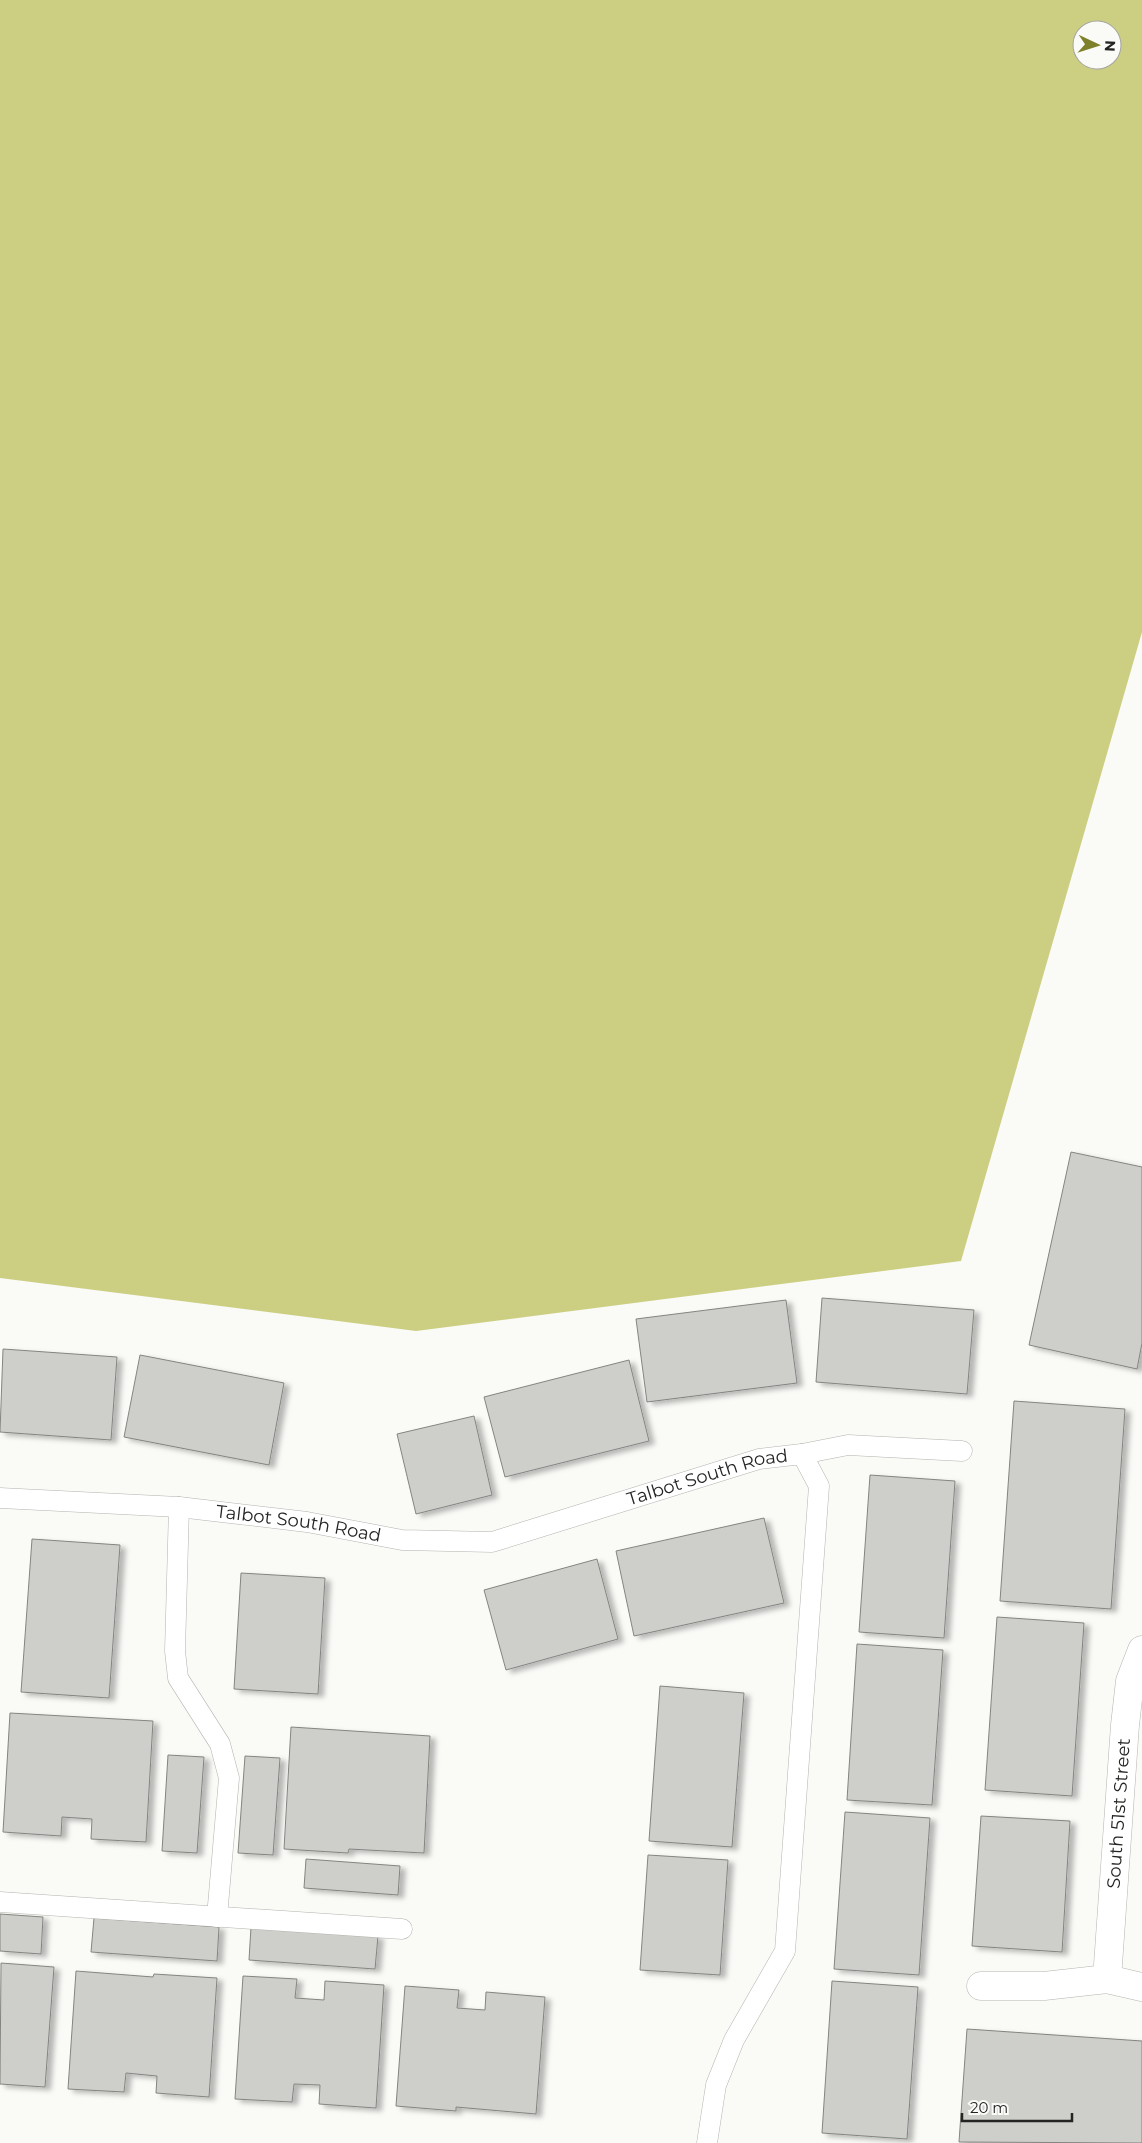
<svg xmlns="http://www.w3.org/2000/svg" width="1142" height="2143" font-family="Montserrat,sans-serif">
  <style>
    .forest { fill: #cccf81; fill-rule: evenodd }
    .building { fill: #cececa; stroke: #848481; filter: url(#shadow) }
    .lines { fill: none; stroke-linecap: round; stroke-linejoin: round }
    .lane-casing { stroke: #b3b3af; stroke-width: 21 }
    .street-casing { stroke: #b3b3af; stroke-width: 29 }
    .lane { stroke: #fff; stroke-width: 20 }
    .street { stroke: #fff; stroke-width: 28 }
    .labels { text-anchor: middle; dominant-baseline: central; stroke-width: 5; stroke-linejoin: round; paint-order: stroke }
    .street-label { font-size: 18px; fill: #242423; stroke: #fafaf7 }
  </style>
  <defs>
    <filter id="shadow"><feDropShadow dx="5.5" dy="3" stdDeviation="2.5" flood-color="#0004"/></filter>
  </defs>
  <rect width="100%" height="100%" fill="#fafaf7"/>
  <path class="forest" d="M0,0H1142V632L961,1261L416,1331L0,1278ZM1082,30H1112V60H1082Z"/>
  <path class="building" d="M1071,1152L1142,1167V1343L1137,1369L1029,1345Z
    M822,1298L974,1310L967,1394L816,1382Z
    M786,1300L797,1383L647,1402L636,1319Z
    M3,1349L117,1357L111,1440L0,1432Z
    M140,1355L284,1383L269,1465L124,1437Z
    M629,1360L649,1441L505,1477L484,1397Z
    M1014,1401L1125,1409L1111,1609L1000,1601Z
    M474,1416L492,1495L416,1514L397,1434Z
    M870,1475L955,1481L944,1638L859,1632Z
    M764,1518L784,1603L634,1636L616,1551Z
    M32,1539L120,1545L109,1698L21,1692Z
    M597,1559L618,1639L506,1670L484,1590Z
    M241,1573L325,1578L318,1694L234,1689Z
    M997,1617L1084,1623L1072,1796L985,1790Z
    M857,1644L943,1650L932,1805L847,1800Z
    M660,1686L744,1693L732,1847L649,1841Z
    M10,1713L153,1721L146,1842L91,1839L92,1819L62,1817L61,1836L3,1832Z
    M291,1727L430,1736L424,1853L349,1849L348,1853L284,1849Z
    M168,1755L204,1757L197,1853L162,1851Z
    M245,1756L280,1758L273,1855L238,1853Z
    M845,1812L930,1818L919,1975L834,1969Z
    M981,1816L1070,1821L1062,1952L972,1946Z
    M648,1855L728,1860L720,1975L640,1970Z
    M306,1859L400,1866L398,1895L304,1888Z
    M0,1914L43,1917L41,1954L0,1951Z
    M94,1918L219,1927L217,1961L91,1952Z
    M251,1927L378,1936L375,1969L249,1960Z
    M1,1963L54,1967L45,2087L0,2084Z
    M76,1971L153,1977L154,1974L217,1978L209,2097L156,2093L157,2076L126,2073L124,2092L68,2089Z
    M243,1976L297,1979L295,1998L324,2000L325,1981L384,1985L376,2108L319,2104L320,2085L294,2084L292,2102L235,2099Z
    M832,1981L918,1987L907,2139L822,2133Z
    M405,1986L459,1990L457,2008L485,2010L486,1992L545,1997L536,2114L456,2107V2111L396,2106Z
    M967,2029L1142,2041V2143L959,2142Z"/>
  <g class="lines">
    <defs>
      <g id="lane">
        <path d="M802,1454L848,1445L962,1451"/>
        <path id="s1" d="M0,1498L179,1507L307,1522L402,1540L492,1542L759,1459L802,1454L819,1486L785,1951L734,2040L716,2085L707,2143"/>
        <path d="M179,1507L175,1651L178,1678L220,1744L229,1778L217,1917"/>
        <path d="M0,1902L402,1929"/>
      </g>
      <g id="street">
        <path id="s2" d="M1107,1979L1125,1725L1130,1681L1142,1650"/>
        <path d="M981,1986H1044L1107,1979L1142,1987"/>
      </g>
    </defs>
    <use href="#lane" class="lane-casing"/>
    <use href="#street" class="street-casing"/>
    <use href="#lane" class="lane"/>
    <use href="#street" class="street"/>
  </g>
  <g class="labels">
    <g class="street-label">
      <text stroke="none"><textPath href="#s1" startOffset="720">Talbot South Road</textPath></text>
      <text stroke="none"><textPath href="#s1" startOffset="300">Talbot South Road</textPath></text>
      <text stroke="none"><textPath href="#s2" startOffset="166">South 51st Street</textPath></text>
    </g>
  </g>
  <g transform="translate(1097 45) rotate(94)"><circle r="24" fill="#fafaf7" stroke="#a4a4a2"/>
  <path d="M0-4L9 19L0 12L-9 19Z" fill="#7f812a"/>
  <text y="-8" font-size="14" font-weight="bold" text-anchor="middle" fill="#242423">N</text>
  </g>
  <path d="M962 2113v8h110v-8" fill="none" stroke="#242423" stroke-width="2.5"/>
  <text x="970" y="2113" font-size="15" fill="#242423" stroke="#fafaf7" stroke-width="4" paint-order="stroke">20 m</text>
</svg>
